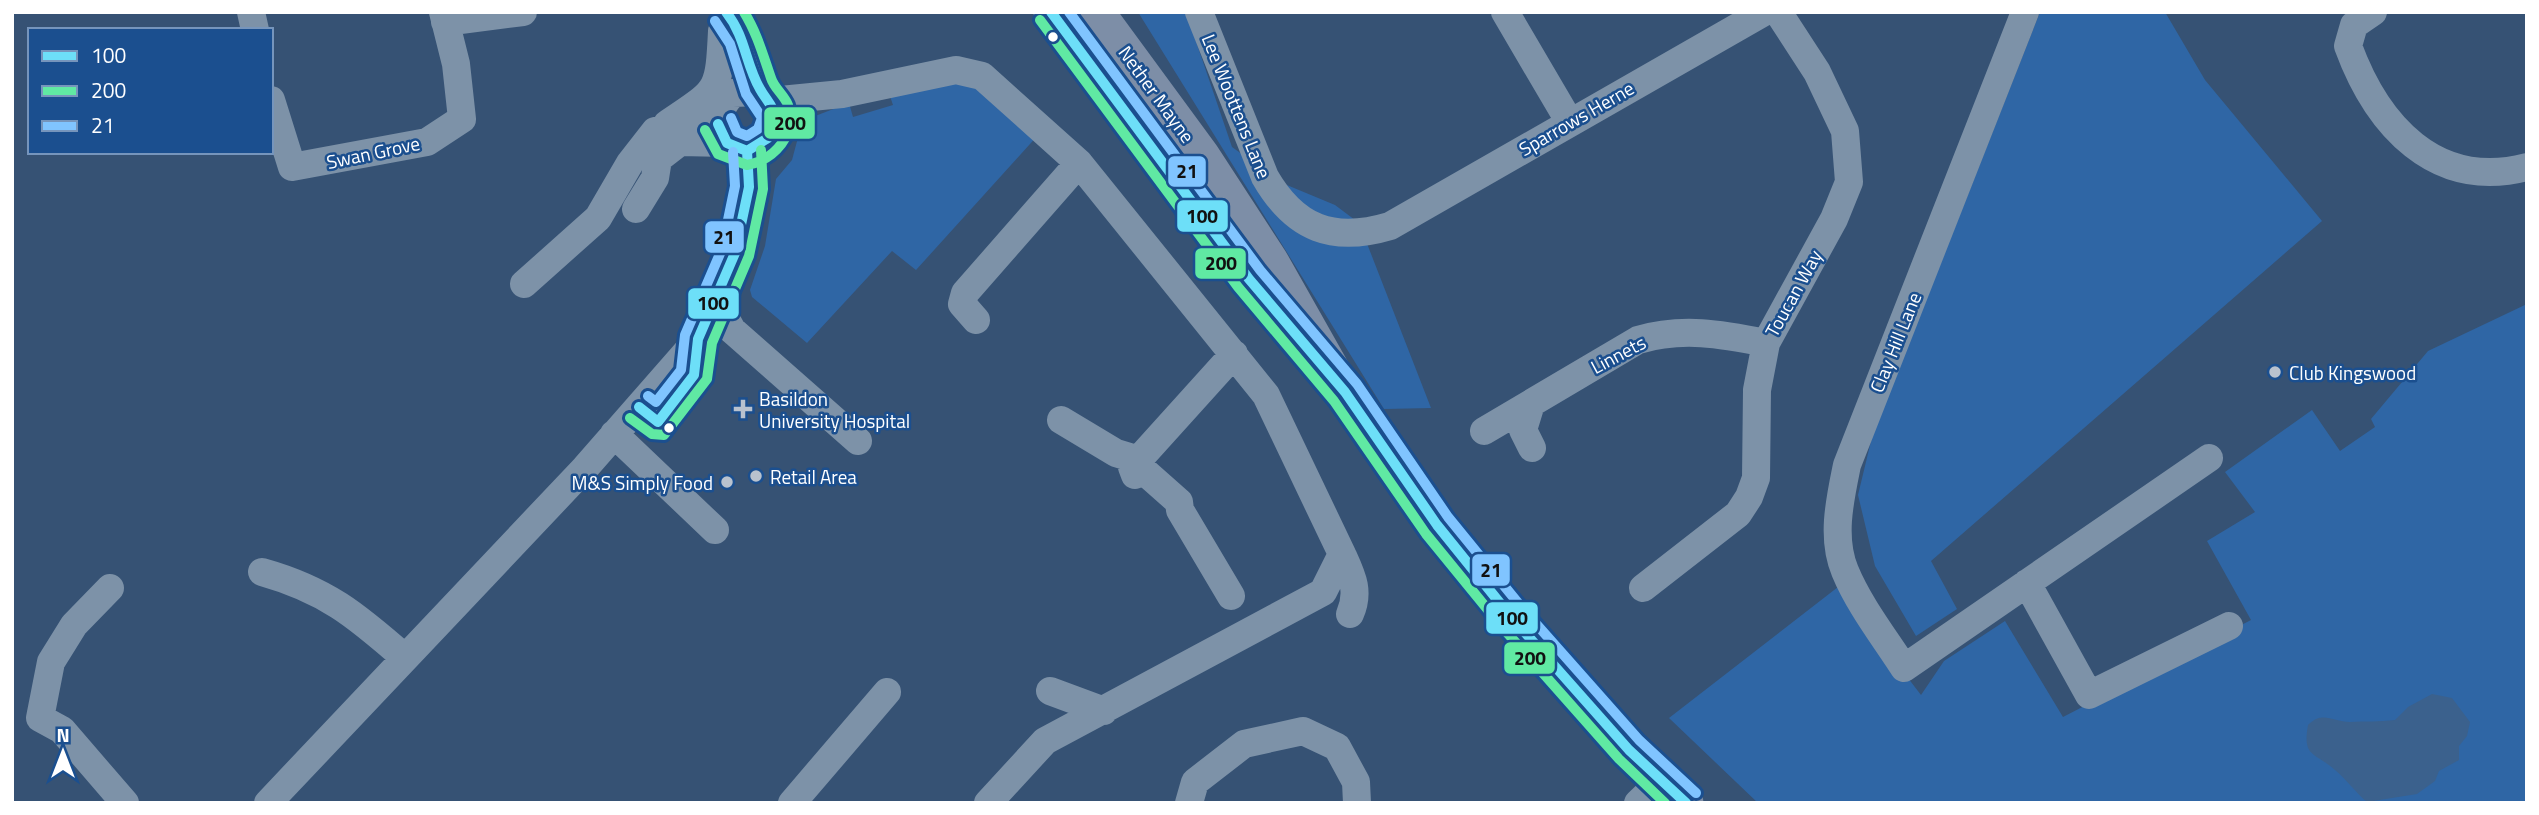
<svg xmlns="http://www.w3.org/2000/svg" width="2539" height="815" font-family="'Titillium Web',sans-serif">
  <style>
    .green { fill: #2f66a5 }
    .water { fill: #3b618d }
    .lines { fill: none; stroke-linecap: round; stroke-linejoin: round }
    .minor { stroke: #7d92a8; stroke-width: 28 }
    .major { stroke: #7d8ea7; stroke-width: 35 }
    .bus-1-casing { stroke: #1b4f8f; stroke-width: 16 }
    .bus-2-casing { stroke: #1b4f8f; stroke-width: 16 }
    .bus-3-casing { stroke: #1b4f8f; stroke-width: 16 }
    .bus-1 { stroke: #6ddff8; stroke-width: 10 }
    .bus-2 { stroke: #60e9a3; stroke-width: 10 }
    .bus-3 { stroke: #80c4ff; stroke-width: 10 }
    .bus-dot { fill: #fff; stroke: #1b4f8f; stroke-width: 2.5 }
    .poi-dot { fill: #b9c2ce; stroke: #1b4f8f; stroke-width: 2.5 }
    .labels { text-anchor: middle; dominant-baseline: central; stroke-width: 5; stroke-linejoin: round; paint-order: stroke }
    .street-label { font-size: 19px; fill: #fff; stroke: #1b4f8f }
    .poi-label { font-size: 19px; fill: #fff; stroke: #1b4f8f; text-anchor: start }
    .line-badge { stroke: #1b4f8f; stroke-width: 2.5 }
    .pale-badge-label { font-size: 19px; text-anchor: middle; font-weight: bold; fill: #111 }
  </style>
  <rect width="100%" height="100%" fill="#365274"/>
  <path class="green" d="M1138,12H1186L1232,147L1282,183L1335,205L1359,223L1431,408L1384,409Z
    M2040,12H2165L2205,80L2322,221L1931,561L1957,609L1916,636L1875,566L1858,495L1872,437Z
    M959,76L1039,134L916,270L892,251L807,343L752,297L750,290L765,246L776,179L792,160L800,130L810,118L849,103L853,117L893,105L890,96Z
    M2527,304V803H1758L1669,718L1838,587L1921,695L1944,661L2005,621L2063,717L2251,620L2207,541L2255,512L2225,472L2312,410L2340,451L2375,427L2371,419L2428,351Z"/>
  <path class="water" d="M2432,694L2452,698L2470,722L2467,736L2459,746V760L2439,771L2435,781L2417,794L2367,802C2355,792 2347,780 2335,770C2315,752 2302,758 2308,725C2323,710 2333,722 2350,722C2365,721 2379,722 2395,720L2408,707Z"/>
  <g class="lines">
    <path class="minor" d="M251,12L255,30
      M726,12C744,33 752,60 759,86C762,99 774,104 776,119C780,172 681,150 733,93L760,92
      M1199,12L1265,177C1295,229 1333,243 1390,226L1764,12
      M1505,12L1569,121
      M2025,12L1847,465C1840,499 1831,538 1845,571C1859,605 1884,637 1904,668L2209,458
      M2373,12L2354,25L2348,46C2377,125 2435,191 2527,167
      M445,22L523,12
      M271,100L292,167L427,142L462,119L456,64L443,12
      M770,101L842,94L956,70L982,76L1079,163L1266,395L1342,554L1323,592L1045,741L988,803
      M667,124C718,89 719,94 722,31
      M636,209L655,178L658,159L680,142L727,143
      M524,284L598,218L630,163L655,131L718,119
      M715,299L732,330L858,441
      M976,320L962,304L965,293L1079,163
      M1531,404L1523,430L1532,448
      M639,407L658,422L694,375L698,339L735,253L749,187L747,151
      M1061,420L1116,453L1139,460L1144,471L1179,502L1180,510L1231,596
      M1484,431L1638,340C1682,327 1721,334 1766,343
      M614,434L715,530
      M1135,475L1132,467L1234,354
      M1342,554C1352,576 1360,591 1350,614
      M262,572C326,590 356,615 405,658
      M2027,583L2089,695L2229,626
      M110,588L74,625L51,662L40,718L62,730L125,803
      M1643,588L1738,514L1749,497L1756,478L1757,390L1766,343L1834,219L1849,182L1845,131L1817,72L1778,12
      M1050,691L1104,711
      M268,803L585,468L698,339
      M792,803L887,692
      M1189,803L1195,782L1244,744L1303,731L1337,747L1356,782L1357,803
      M1638,803L1661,781"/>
    <path class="major" d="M1051,12L1249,279L1291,328
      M1097,12L1202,155L1271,261L1345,392L1437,525L1512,618L1629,750L1686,803"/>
    <defs>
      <path id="bus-1" d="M1051,12L1249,279L1345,392L1437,525L1512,618L1629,750L1686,803
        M718,124L727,143L747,151L768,138L776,118C773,105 766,100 760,89C745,63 746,37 726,12
        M639,407L658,422L694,375L698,339L735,253L749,187L747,151"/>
      <path id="bus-2" d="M1040,20L1238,287L1334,401L1426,534L1502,627L1619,759L1665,803
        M705,130L718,154L747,165C774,160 798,134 788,105C784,95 774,88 771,78C763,55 757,33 744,12
        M630,418L652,434L664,435L707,379L712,343L749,256L763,189L761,150"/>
      <path id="bus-3" d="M1069,12L1260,270L1357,384L1448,517L1523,609L1639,740L1696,793
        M715,21L730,44L746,94L762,118L758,129L747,136L737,132L731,118
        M648,396L656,402L681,370L685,335L722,249L735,186L733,152"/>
    </defs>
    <use href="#bus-1" class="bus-1-casing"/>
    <use href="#bus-2" class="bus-2-casing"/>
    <use href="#bus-3" class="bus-3-casing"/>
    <use href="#bus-1" class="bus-1"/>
    <use href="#bus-2" class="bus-2"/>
    <use href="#bus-3" class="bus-3"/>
  </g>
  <g class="bus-dot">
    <circle cx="1053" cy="37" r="6"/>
    <circle cx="669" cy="428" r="6"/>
  </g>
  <g class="poi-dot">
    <circle cx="2275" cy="372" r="7"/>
    <path d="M739.5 398.5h7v7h7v7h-7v7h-7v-7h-7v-7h7z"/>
    <circle cx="756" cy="476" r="7"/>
    <circle cx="727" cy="482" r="7"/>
  </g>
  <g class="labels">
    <g class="street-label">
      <text transform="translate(1157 94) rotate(54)">Nether Mayne</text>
      <text transform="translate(1237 106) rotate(68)">Lee Woottens Lane</text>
      <text transform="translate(1576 118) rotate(-30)">Sparrows Herne</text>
      <text transform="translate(373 152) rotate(-12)">Swan Grove</text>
      <text transform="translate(1793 293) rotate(-61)">Toucan Way</text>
      <text transform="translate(1895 342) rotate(-68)">Clay Hill Lane</text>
      <text transform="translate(1618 354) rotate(-28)">Linnets</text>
    </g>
    <g class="poi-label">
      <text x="2289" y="372">Club Kingswood</text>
      <text x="759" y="398">Basildon<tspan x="759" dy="22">University Hospital</tspan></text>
      <text x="770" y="476">Retail Area</text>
      <text x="713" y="482" text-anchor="end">M&amp;S Simply Food</text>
    </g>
  </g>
  <g class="line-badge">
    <rect x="763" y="106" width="53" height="34" rx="7" fill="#60e9a3"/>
    <rect x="1167" y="155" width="40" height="33" rx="7" fill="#80c4ff"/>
    <rect x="1176" y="199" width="53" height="34" rx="7" fill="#6ddff8"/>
    <rect x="704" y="220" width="41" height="34" rx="7" fill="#80c4ff"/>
    <rect x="1194" y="247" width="53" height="33" rx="7" fill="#60e9a3"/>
    <rect x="687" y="287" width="53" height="33" rx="7" fill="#6ddff8"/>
    <rect x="1471" y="553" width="40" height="34" rx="7" fill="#80c4ff"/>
    <rect x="1485" y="601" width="54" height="34" rx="7" fill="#6ddff8"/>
    <rect x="1503" y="641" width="53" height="34" rx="7" fill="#60e9a3"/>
  </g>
  <g class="pale-badge-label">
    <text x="790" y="130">200</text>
    <text x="1187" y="178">21</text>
    <text x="1202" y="223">100</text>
    <text x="724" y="244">21</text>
    <text x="1221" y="270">200</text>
    <text x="713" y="310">100</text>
    <text x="1491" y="577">21</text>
    <text x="1512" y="625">100</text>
    <text x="1530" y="665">200</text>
  </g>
  <rect width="2539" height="815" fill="none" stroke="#ffffff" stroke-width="28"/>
  <rect x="28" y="28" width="245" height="126" fill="#1b4f8f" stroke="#7695bc" stroke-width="2"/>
  <rect x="42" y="51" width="35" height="10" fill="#6ddff8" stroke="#7695bc" stroke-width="2"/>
  <text x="91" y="63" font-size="21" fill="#ffffff">100</text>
  <rect x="42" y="86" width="35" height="10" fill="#60e9a3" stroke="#7695bc" stroke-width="2"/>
  <text x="91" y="98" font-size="21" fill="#ffffff">200</text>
  <rect x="42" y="121" width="35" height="10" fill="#80c4ff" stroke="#7695bc" stroke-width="2"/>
  <text x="91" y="133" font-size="21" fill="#ffffff">21</text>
  <g transform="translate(63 752)" stroke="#1b4f8f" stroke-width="5" paint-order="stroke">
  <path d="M0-5L12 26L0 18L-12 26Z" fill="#ffffff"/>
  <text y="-10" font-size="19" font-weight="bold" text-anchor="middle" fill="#ffffff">N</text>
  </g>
</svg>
